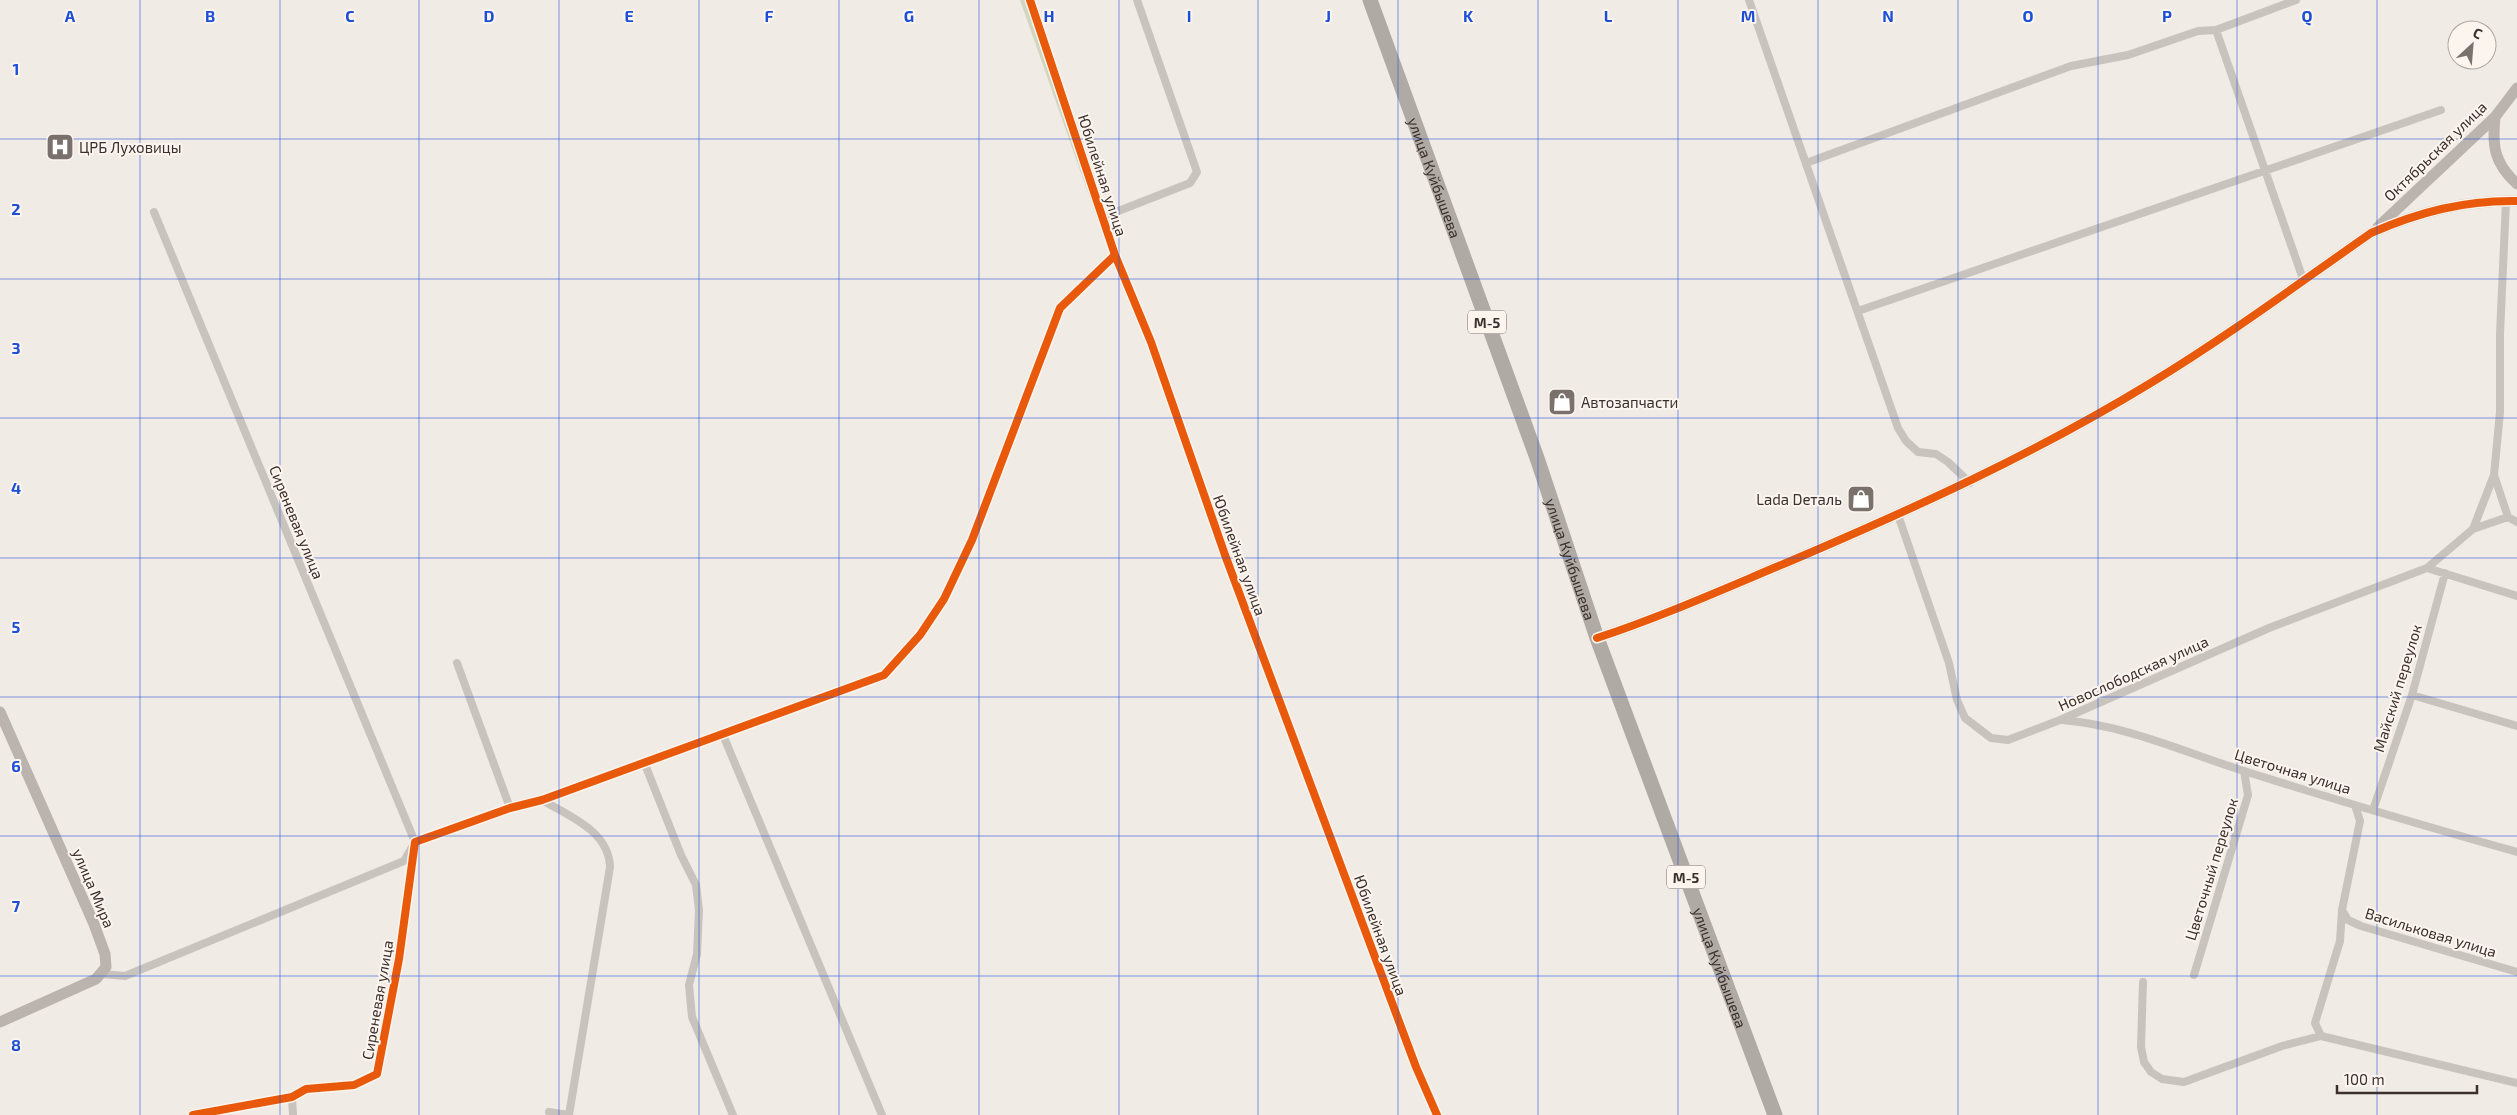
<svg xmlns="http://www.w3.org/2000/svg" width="2517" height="1115" font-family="'Exo 2',sans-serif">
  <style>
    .green { fill: #d1d6bf }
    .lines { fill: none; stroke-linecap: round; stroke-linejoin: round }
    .street { stroke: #c9c3be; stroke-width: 8 }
    .secondary { stroke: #bab3ae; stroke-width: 11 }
    .highway { stroke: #afaaa4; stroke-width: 15 }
    .cycleway-casing { stroke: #fbf5ee; stroke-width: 11 }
    .cycleway { stroke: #e8590c; stroke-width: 8 }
    .grid { fill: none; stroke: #1d4ed8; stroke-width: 1; stroke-opacity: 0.55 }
    .labels { text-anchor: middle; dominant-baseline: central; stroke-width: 4; stroke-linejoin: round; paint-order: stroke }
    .shield { fill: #fbf5ee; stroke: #756b66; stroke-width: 1 }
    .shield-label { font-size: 14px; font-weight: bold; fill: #3b302b }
    .poi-label { font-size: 15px; fill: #3b302b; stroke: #fbf5ee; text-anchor: start }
    .street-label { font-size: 15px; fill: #3b302b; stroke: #fbf5ee }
    .grid-label { font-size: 16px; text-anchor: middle; font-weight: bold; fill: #1d4ed8; stroke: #fbf5ee; stroke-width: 4; stroke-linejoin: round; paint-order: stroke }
  </style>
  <rect width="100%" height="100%" fill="#f0ebe5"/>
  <path class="green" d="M1020,0H1031L1102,225L1098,221Z"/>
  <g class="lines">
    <path class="street" d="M1030,0L1115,255L1151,342L1225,555L1416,1067L1437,1115
      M1749,0L1898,428L1906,441L1918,452L1936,454L1948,462L1970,483
      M2216,30L2296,0
      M1806,163L2071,66L2128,55L2198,31L2216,30L2303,279
      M1103,217L1190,183L1197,172L1137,0
      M1858,311L2441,110
      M2494,475L2508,517
      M1898,515L1949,663L1957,700L1965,718L1991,738L2008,740L2060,720L2269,628L2427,568L2517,596
      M2473,529L2508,517L2517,522
      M2427,568L2473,529L2494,475L2500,412V334L2506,201
      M457,663L510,808
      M2412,695L2517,726
      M2062,720C2125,725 2181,751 2241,770C2332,799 2425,826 2517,852
      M723,735L882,1115
      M644,762L681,855L696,885L699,910L697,954L689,985L692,1017L733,1115
      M542,800C569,816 609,831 610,867L569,1115
      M2373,810L2412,695L2445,573
      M2342,910L2348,920L2361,926L2517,972
      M102,974L125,976L404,861L415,842L154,212
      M2194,975L2248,795L2244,771
      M2143,982L2141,1047L2144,1062L2151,1072L2162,1079L2184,1082L2282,1046L2321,1036
      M2321,1036L2315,1023L2340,941L2342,910L2360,821L2355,805
      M2321,1036L2517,1083
      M292,1097L293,1115
      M549,1112L568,1115
      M193,1115L292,1097L306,1089L354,1085L377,1074L399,959L415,842L510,808L542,800L884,675L920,635L944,599L972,540L1060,308L1115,255"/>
    <path class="secondary" d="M2495,117C2492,146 2494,163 2517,184
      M2378,227L2495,117L2517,88
      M1597,638C1664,616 1728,587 1793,560C1917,507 2034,454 2149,384C2225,338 2298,284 2371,233C2419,212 2465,200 2517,201
      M0,712L94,924L105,954L106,967L96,979L0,1022"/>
    <path class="highway" id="s1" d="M1370,0L1537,458L1597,638L1775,1115"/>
    <defs>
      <path id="cycleway" d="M1030,0L1115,255L1151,342L1225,555L1416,1067L1437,1115
        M1597,638C1664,616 1728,587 1793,560C1917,507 2034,454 2149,384C2225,338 2298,284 2371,233C2419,212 2465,200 2517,201
        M193,1115L292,1097L306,1089L354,1085L377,1074L399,959L415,842L510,808L542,800L884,675L920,635L944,599L972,540L1060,308L1115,255"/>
    </defs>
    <use href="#cycleway" class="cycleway-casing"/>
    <use href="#cycleway" class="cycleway"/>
  </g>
  <path class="grid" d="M140,0V1115M280,0V1115M419,0V1115M559,0V1115M699,0V1115M839,0V1115M979,0V1115M1119,0V1115M1258,0V1115M1398,0V1115M1538,0V1115M1678,0V1115M1818,0V1115M1958,0V1115M2098,0V1115M2237,0V1115M2377,0V1115M0,139H2517M0,279H2517M0,418H2517M0,558H2517M0,697H2517M0,836H2517M0,976H2517"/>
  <defs>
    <symbol id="hospital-square" viewBox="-11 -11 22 22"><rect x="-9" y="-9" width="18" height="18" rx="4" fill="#7a716c" stroke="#fbf5ee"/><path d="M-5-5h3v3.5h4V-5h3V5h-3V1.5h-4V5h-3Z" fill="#fff"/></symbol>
    <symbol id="shop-square" viewBox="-11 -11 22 22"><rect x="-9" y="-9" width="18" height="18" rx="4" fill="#7a716c" stroke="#fbf5ee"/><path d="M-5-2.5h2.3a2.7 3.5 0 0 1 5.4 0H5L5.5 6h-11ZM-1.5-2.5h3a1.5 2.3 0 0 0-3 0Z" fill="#fff"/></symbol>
  </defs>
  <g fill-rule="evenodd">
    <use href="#hospital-square" x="44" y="131" width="32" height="32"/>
    <use href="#shop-square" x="1546" y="386" width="32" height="32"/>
    <use href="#shop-square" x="1845" y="483" width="32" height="32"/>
  </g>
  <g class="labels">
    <g class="shield">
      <rect x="1468" y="310.5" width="38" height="23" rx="4"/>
      <rect x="1667" y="865.5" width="38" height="23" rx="4"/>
    </g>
    <g class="shield-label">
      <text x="1487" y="322">М-5</text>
      <text x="1686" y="877">М-5</text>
    </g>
    <g class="poi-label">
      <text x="79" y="147">ЦРБ Луховицы</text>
      <text x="1581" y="402">Автозапчасти</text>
      <text x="1842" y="499" text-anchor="end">Lada Dеталь</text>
    </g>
    <g class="street-label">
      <text transform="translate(2435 151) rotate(-44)">Октябрьская улица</text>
      <text transform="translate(1103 175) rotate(72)">Юбилейная улица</text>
      <text stroke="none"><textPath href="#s1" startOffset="189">улица Куйбышева</textPath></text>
      <text transform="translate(297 522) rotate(68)">Сиреневая улица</text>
      <text transform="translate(1240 555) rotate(70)">Юбилейная улица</text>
      <text stroke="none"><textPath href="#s1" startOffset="594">улица Куйбышева</textPath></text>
      <text transform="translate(2133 673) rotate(-24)">Новослободская улица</text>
      <text transform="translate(2397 688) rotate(-73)">Майский переулок</text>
      <text transform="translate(2293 771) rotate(17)">Цветочная улица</text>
      <text transform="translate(2211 869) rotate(-73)">Цветочный переулок</text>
      <text transform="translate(94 888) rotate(67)">улица Мира</text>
      <text transform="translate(2431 932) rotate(17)">Васильковая улица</text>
      <text transform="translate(1381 935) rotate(70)">Юбилейная улица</text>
      <text stroke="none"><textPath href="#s1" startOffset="1029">улица Куйбышева</textPath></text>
      <text transform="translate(377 1000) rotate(-80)">Сиреневая улица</text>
    </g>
  </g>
  <g class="grid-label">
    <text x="70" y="22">A</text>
    <text x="210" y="22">B</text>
    <text x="350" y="22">C</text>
    <text x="489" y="22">D</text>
    <text x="629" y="22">E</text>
    <text x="769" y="22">F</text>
    <text x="909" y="22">G</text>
    <text x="1049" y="22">H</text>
    <text x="1189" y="22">I</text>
    <text x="1328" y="22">J</text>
    <text x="1468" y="22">K</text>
    <text x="1608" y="22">L</text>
    <text x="1748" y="22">M</text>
    <text x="1888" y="22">N</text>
    <text x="2028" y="22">O</text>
    <text x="2167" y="22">P</text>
    <text x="2307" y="22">Q</text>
    <text x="16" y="75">1</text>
    <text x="16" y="215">2</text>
    <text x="16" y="354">3</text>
    <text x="16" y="494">4</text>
    <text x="16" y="633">5</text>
    <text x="16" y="772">6</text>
    <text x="16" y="912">7</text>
    <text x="16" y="1051">8</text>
  </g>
  <g transform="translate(2472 45) rotate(26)"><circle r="24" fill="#fbf5ee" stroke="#aea6a0"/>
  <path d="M0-4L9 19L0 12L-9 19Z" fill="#7a716c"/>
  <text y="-8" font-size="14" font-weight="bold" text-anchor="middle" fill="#3b302b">С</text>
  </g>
  <path d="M2337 1085v8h140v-8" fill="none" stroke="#3b302b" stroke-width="2.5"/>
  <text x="2344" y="1085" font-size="15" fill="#3b302b" stroke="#fbf5ee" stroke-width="4" paint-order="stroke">100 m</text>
</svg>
